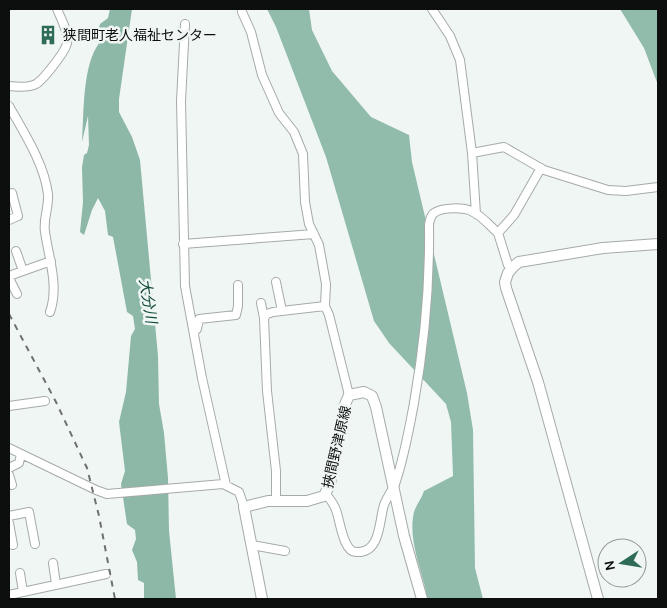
<svg xmlns="http://www.w3.org/2000/svg" width="667" height="608" font-family="Karla,'Noto Sans JP',sans-serif">
  <style>
    .forest { fill: #91bcab }
    .water { fill: #8db8a7 }
    .lines { fill: none; stroke-linecap: round; stroke-linejoin: round }
    .street-casing { stroke: #a5aba9; stroke-width: 10 }
    .secondary-casing { stroke: #a5aba9; stroke-width: 12 }
    .street { stroke: #fff; stroke-width: 8 }
    .secondary { stroke: #fff; stroke-width: 10 }
    .rail { stroke: #6d7170; stroke-width: 2; stroke-dasharray: 6 6; stroke-linecap: butt }
    .labels { text-anchor: middle; dominant-baseline: central; stroke-width: 5; stroke-linejoin: round; paint-order: stroke }
    .poi-label { font-size: 14px; fill: #0d0f0e; stroke: #f0f6f4; text-anchor: start }
    .street-label { font-size: 14px; fill: #0d0f0e; stroke: #f0f6f4 }
    .water-label { font-size: 15px; font-style: italic; fill: #104a39; stroke: #f0f6f4 }
  </style>
  <rect width="100%" height="100%" fill="#f0f6f4"/>
  <path class="forest" d="M267,9H309L312,30L332,71L371,117L409,135L412,162L467,393L473,430L475,568L483,599H419L426,591C420,566 408,538 414,512C416,505 422,498 424,491L453,476L451,422L446,404L389,343L374,321L326,157L276,27Z
    M620,9H658V85L644,48Z"/>
  <path class="water" d="M110,9H132L119,99V112L132,137L140,160L158,356L159,404L164,433L168,478L169,531L176,599H144V583L138,580L137,562L132,550L136,539L135,530L127,524L121,484L125,471L119,422L126,392L131,336L135,329L133,316L127,312L113,237L108,235L105,211L98,198L92,210L84,235L80,232L83,202L82,167L84,155L87,153L89,145L88,116L82,142C84,114 82,64 100,42L97,34L100,24L108,18Z"/>
  <g class="lines">
    <defs>
      <path id="street" d="M432,9L450,36L460,60L472,153L476,214
        M242,12L251,32L262,75L279,113L294,132L303,154L305,202L309,224L319,245L326,284L325,306L329,315L349,395
        M185,24L181,101L185,286L202,378L226,485
        M9,86C17,87 28,88 36,84C43,80 66,51 67,43C69,32 61,19 57,9
        M9,106C24,133 44,163 48,194C49,208 43,218 45,232C49,259 59,286 50,312
        M472,153L504,147L544,170L608,190L626,191L658,187
        M9,220L18,216L12,193
        M183,244L314,234
        M16,251L23,271
        M512,268L508,265L498,233L514,215L541,168
        M9,276L51,261
        M9,278L17,294
        M276,282L282,311
        M261,303L264,318
        M194,332L197,329L199,319L236,315L238,306V285
        M9,406L45,401
        M9,448L96,490L107,494L223,484L239,492L244,507
        M9,468L19,463L21,454
        M9,475L12,485
        M326,494C330,499 334,504 336,510C340,520 343,552 356,552C381,554 379,520 384,505C387,497 392,491 395,484C404,458 409,430 414,403C425,341 430,287 429,224C430,221 430,216 434,213C442,207 465,207 473,212C482,216 490,226 498,233
        M276,501V471L267,391L264,318L267,314L273,312L325,306
        M9,516L29,512L35,544
        M9,523L13,545
        M252,545L285,551
        M53,563L56,584
        M20,573L23,592
        M9,595L106,574"/>
      <path id="secondary" d="M262,599L244,507L268,501H307L324,496L330,484L344,407L349,395L364,392L372,396L376,407L404,536L422,599
        M598,599L538,382L506,288L505,282L508,273L514,266L519,262L603,248L658,244"/>
    </defs>
    <use href="#street" class="street-casing"/>
    <use href="#secondary" class="secondary-casing"/>
    <use href="#street" class="street"/>
    <use href="#secondary" class="secondary"/>
    <path class="rail" d="M9,314L56,402L87,468L99,516L115,599"/>
  </g>
  <defs>
    <symbol id="building-bare" viewBox="-9 -9 18 18"><path d="M-4-6H4V6H1V3H-1V6H-4ZM-2.5-4.3h1.7v1.8h-1.7ZM.8-4.3h1.7v1.8H.8ZM-2.5-1h1.7V.8h-1.7ZM.8-1h1.7V.8H.8Z" fill="#2e6c58" stroke="#f0f6f4" stroke-width="2.5" paint-order="stroke"/></symbol>
  </defs>
  <g fill-rule="evenodd">
    <use href="#building-bare" x="34" y="21" width="28" height="28"/>
  </g>
  <g class="labels">
    <g class="poi-label">
      <text x="63" y="35">狭間町老人福祉センター</text>
    </g>
    <g class="street-label">
      <text transform="translate(337 447) rotate(-77)">挾間野津原線</text>
    </g>
    <g class="water-label">
      <text transform="translate(148 301) rotate(81)">大分川</text>
    </g>
  </g>
  <rect width="667" height="608" fill="none" stroke="#0d0f0e" stroke-width="20"/>
  <g transform="translate(622 563) rotate(258)"><circle r="24" fill="#f0f6f4" stroke="#959a98"/>
  <path d="M0-4L9 19L0 12L-9 19Z" fill="#2e6c58"/>
  <text y="-8" font-size="14" font-weight="bold" text-anchor="middle" fill="#0d0f0e">N</text>
  </g>
</svg>
